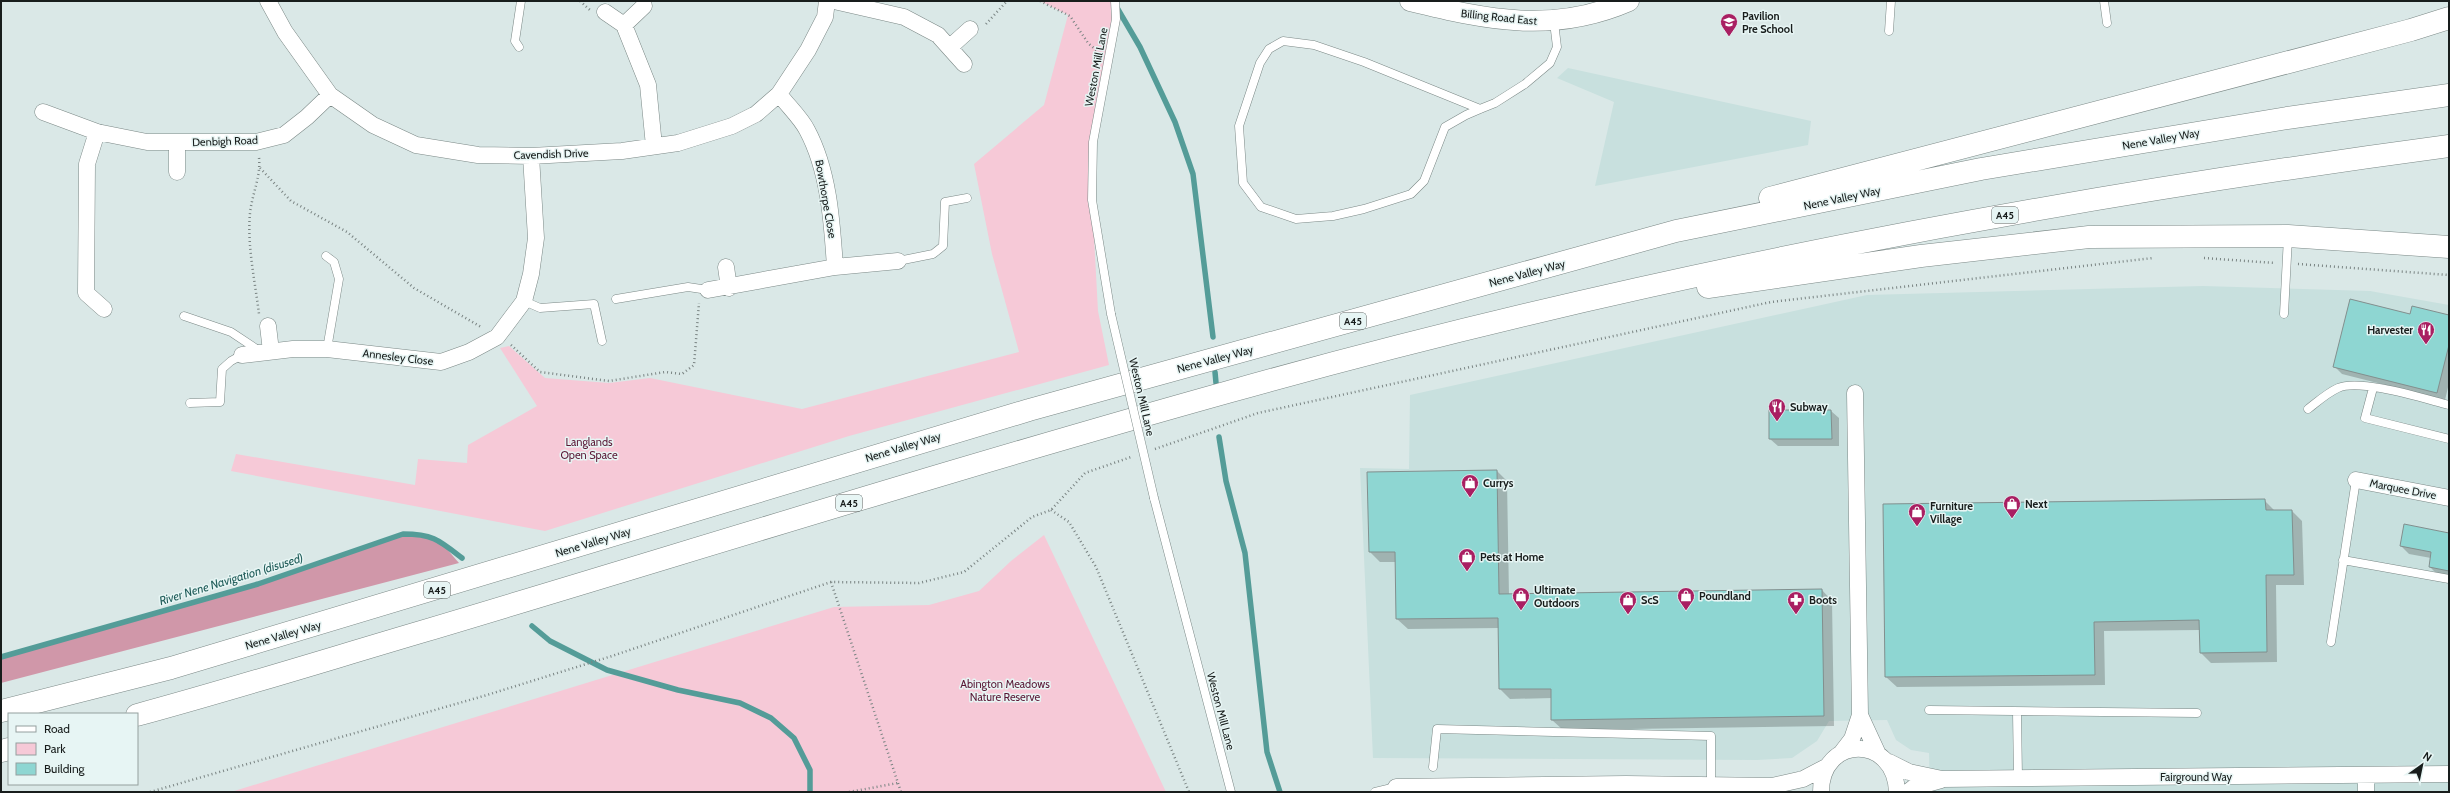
<svg xmlns="http://www.w3.org/2000/svg" width="2450" height="793" font-family="Cabin,sans-serif">
  <style>
    .built { fill: #c8e0de }
    .green { fill: #f6c9d7 }
    .forest { fill: #d097a9 }
    .shadow { fill: #0003 }
    .lines { fill: none; stroke-linecap: round; stroke-linejoin: round }
    .stream { stroke: #549c98; stroke-width: 5.5 }
    .building { fill: #8ed6d2; stroke: #828f8e }
    .service-casing { stroke: #7b8886; stroke-width: 9 }
    .minor-casing { stroke: #7b8886; stroke-width: 17 }
    .tertiary-casing { stroke: #7b8886; stroke-width: 21 }
    .trunk-casing { stroke: #7b8886; stroke-width: 23 }
    .path { stroke: #7a8483; stroke-width: 2.5; stroke-dasharray: 1 3; stroke-linecap: butt }
    .service { stroke: #fff; stroke-width: 8 }
    .minor { stroke: #fff; stroke-width: 16 }
    .tertiary { stroke: #fff; stroke-width: 20 }
    .trunk { stroke: #fff; stroke-width: 22 }
    .service-bridge-casing { stroke: #7b8886; stroke-width: 9; stroke-linecap: butt }
    .service-bridge { stroke: #fff; stroke-width: 8 }
    .labels { text-anchor: middle; dominant-baseline: central; stroke-width: 3; stroke-linejoin: round; paint-order: stroke }
    .shield { fill: #e7f5f4; stroke: #565e5d; stroke-width: 1 }
    .shield-label { font-size: 10px; font-weight: bold; fill: #181d1c }
    .poi-label { font-size: 11px; font-weight: bold; fill: #181d1c; stroke: #e7f5f4; text-anchor: start }
    .street-label { font-size: 11px; fill: #181d1c; stroke: #e7f5f4 }
    .park-label { font-size: 11px; fill: #5a1735; stroke: #e7f5f4 }
    .water-label { font-size: 12px; font-style: italic; fill: #215d5a; stroke: #e7f5f4 }
  </style>
  <rect width="100%" height="100%" fill="#dae8e7"/>
  <path class="built" d="M1568,68L1811,121L1808,145L1595,186L1614,102L1557,78Z
    M2203,286L2370,291L2449,305V792H1930L1929,753L1911,750L1896,740L1887,720L1829,721L1817,741L1792,758L1757,760L1373,758L1360,468L1409,469L1410,395L1867,295Z"/>
  <path class="green" d="M1040,1H1115L1116,19L1093,142L1092,200L1098,311L1109,365L849,436L545,531L231,471L236,454L415,485L418,459L467,463L468,445L537,406L500,348L509,346L545,378L609,383L650,378L802,409L1019,352L992,254L974,164L1044,105L1068,15Z
    M1044,535L1166,792H231L834,607L929,605L979,591L1011,561Z"/>
  <path class="forest" d="M403,534C434,534 440,540 459,563L1,683V657L258,584Z"/>
  <path class="shadow" d="M2411,315L2449,316V383L2445,400L2342,374L2334,366Z
    M1831,411L1839,418V446H1778L1770,439Z
    M1497,471L1507,481L1509,595L1822,590L1832,601L1834,726L1563,730L1552,720V698L1510,699L1500,689L1499,628L1408,629L1397,619L1396,562H1380L1370,552Z
    M2264,500L2275,511H2292L2302,521L2304,585H2276L2277,662L2211,663L2201,653L2200,630L2104,631L2105,685L1897,687L1886,677Z
    M2449,534V577L2437,574L2430,567L2431,558L2409,554L2401,546Z"/>
  <g class="lines">
    <path class="stream" d="M1116,6L1140,47L1175,122L1193,174L1213,337
      M1215,372L1216,383
      M1219,437L1226,481L1245,553L1267,752L1280,792
      M532,626L550,641L607,670L678,690L740,703L771,718L794,738L810,770V792
      M1,657L258,584L403,534C433,534 439,540 462,558"/>
  </g>
  <path class="building" d="M2350,299L2410,314L2412,306L2449,315V345L2437,393L2333,367Z
    M1769,410H1831L1832,439H1769Z
    M1497,470L1499,594L1822,589L1824,716L1551,720V689H1499L1498,618L1396,619L1395,552H1369L1367,472Z
    M2265,499L2266,510H2292L2294,575H2266L2267,652L2200,653L2199,620L2094,622L2095,675L1885,677L1883,504Z
    M2404,524L2449,533V571L2429,567L2431,552L2400,546Z"/>
  <g class="lines">
    <defs>
      <path id="service" d="M2104,1L2107,23
        M1889,31L1891,1
        M519,47L515,41L521,1
        M1480,109L1364,62L1314,45L1283,41L1269,49L1260,63L1239,126L1243,183L1261,207L1296,219L1333,216L1364,209L1411,194L1424,181L1445,127L1466,115L1480,109L1495,103L1525,84L1550,63L1557,47L1554,22
        M326,256L334,262L339,279L327,349
        M898,261L933,254L943,246L945,202L967,198
        M616,299L688,287L708,290
        M524,301L540,308L594,304L602,341
        M1111,314L1092,200L1093,142L1116,19L1115,1
        M2284,314L2288,237
        M184,316L231,332L261,352
        M2373,388L2365,418L2449,439
        M190,403L220,402L222,369L231,361L242,355
        M2308,409C2317,402 2327,393 2338,388C2360,378 2425,399 2449,405
        M1154,498L1231,792
        M2343,560L2449,579
        M2331,642L2356,480
        M1929,710L2197,713
        M2017,712L2018,778
        M1433,767L1437,729L1711,736V785
        M1375,792L1396,787"/>
      <path id="minor" d="M268,1L285,32L330,95L373,125L416,145L478,155L531,156L622,151L678,143L732,126L756,114L779,94L808,50L825,17L827,1
        M834,1L904,17L938,35L964,64
        M605,12L624,25L648,85L654,146
        M624,25L644,6
        M950,47L970,29
        M779,94C788,106 801,118 807,130C829,171 832,222 835,267L898,261
        M43,112L97,132L147,142H256L284,135L307,117L330,95
        M97,132L87,164L86,293L104,309
        M177,143V172
        M726,267L729,288
        M708,290L835,267
        M268,326L271,351
        M242,355L293,349H327L441,362L469,352L497,337L524,301L531,274L536,238L531,156
        M2356,480L2449,498
        M1860,715L1878,754
        M1842,752L1852,739L1860,715L1855,393
        M1889,762L1909,772L1942,779L2449,774
        M2366,776V792
        M1396,787L1626,784L1772,786L1803,779L1826,767
        M1821,792C1821,735 1895,734 1897,792
        M1908,792L1913,788L1941,780"/>
      <path id="tertiary" d="M1410,1C1488,20 1553,34 1629,1"/>
      <path id="trunk" d="M1770,198L2411,30L2449,18
        M1708,287L1921,256L2089,237L2288,236L2449,247
        M1,711L171,668L1029,410L1676,231L1981,169L2287,118L2449,95
        M137,715C233,689 329,659 424,631C692,551 959,467 1228,392C1629,279 2037,201 2449,146
        M1,751L9,749"/>
    </defs>
    <use href="#service" class="service-casing"/>
    <use href="#minor" class="minor-casing"/>
    <use href="#tertiary" class="tertiary-casing"/>
    <use href="#trunk" class="trunk-casing"/>
    <path class="path" d="M580,1L590,10
      M1040,1L1070,16L1088,43L1097,51
      M986,24L1007,1
      M259,158C261,177 252,194 250,213C247,246 255,281 259,314
      M260,168L291,201L347,232L414,288L481,327
      M2204,258L2275,263
      M2298,264L2449,275
      M511,345L540,372L609,381L665,372L682,374L694,365L699,303
      M1155,449L1258,413L1771,302L2153,258
      M1051,510L1069,522L1096,567L1189,792
      M831,582L901,792
      M150,792L487,695L612,656L831,582L919,583L964,572L1032,517L1051,510L1085,473L1131,457
      M849,792L898,783"/>
    <use href="#service" class="service"/>
    <use href="#minor" class="minor"/>
    <use href="#tertiary" class="tertiary"/>
    <use href="#trunk" class="trunk"/>
    <defs>
      <path id="service-bridge" d="M1111,314L1154,498"/>
    </defs>
    <use href="#service-bridge" class="service-bridge-casing"/>
    <use href="#service-bridge" class="service-bridge"/>
  </g>
  <defs>
    <symbol id="school-pin" viewBox="-11 -11 22 30"><path d="M0 17L-7.5 6A9.5 9.5 0 1 1 7.5 6Z" fill="#a91f62" stroke="#e7f5f4"/><path d="M0-5L7-2L0 1L-7-2ZM-4 1L0 2.5L4 1V4Q0 6-4 4Z" fill="#fff"/></symbol>
    <symbol id="restaurant-pin" viewBox="-11 -11 22 30"><path d="M0 17L-7.5 6A9.5 9.5 0 1 1 7.5 6Z" fill="#a91f62" stroke="#e7f5f4"/><path d="M-5-6h1v4h1v-4h1v4h1v-4h1v5L-1.5 .5V6h-2V.5L-5-1ZM5-6V6H3V1.5H1.5Q1.5-4 5-6Z" fill="#fff"/></symbol>
    <symbol id="shop-pin" viewBox="-11 -11 22 30"><path d="M0 17L-7.5 6A9.5 9.5 0 1 1 7.5 6Z" fill="#a91f62" stroke="#e7f5f4"/><path d="M-5-2.5h2.3a2.7 3.5 0 0 1 5.4 0H5L5.5 6h-11ZM-1.5-2.5h3a1.5 2.3 0 0 0-3 0Z" fill="#fff"/></symbol>
    <symbol id="pharmacy-pin" viewBox="-11 -11 22 30"><path d="M0 17L-7.5 6A9.5 9.5 0 1 1 7.5 6Z" fill="#a91f62" stroke="#e7f5f4"/><path d="M-2-6h4v4h4v4h-4v4h-4v-4h-4v-4h4Z" fill="#fff"/></symbol>
  </defs>
  <g fill-rule="evenodd">
    <use href="#school-pin" x="1719" y="12" width="20" height="27"/>
    <use href="#restaurant-pin" x="2416" y="320" width="20" height="27"/>
    <use href="#restaurant-pin" x="1767" y="397" width="20" height="27"/>
    <use href="#shop-pin" x="1460" y="473" width="20" height="27"/>
    <use href="#shop-pin" x="2002" y="494" width="20" height="27"/>
    <use href="#shop-pin" x="1907" y="502" width="20" height="27"/>
    <use href="#shop-pin" x="1457" y="547" width="20" height="27"/>
    <use href="#shop-pin" x="1511" y="586" width="20" height="27"/>
    <use href="#shop-pin" x="1676" y="586" width="20" height="27"/>
    <use href="#shop-pin" x="1618" y="590" width="20" height="27"/>
    <use href="#pharmacy-pin" x="1786" y="590" width="20" height="27"/>
  </g>
  <g class="labels">
    <g class="shield">
      <rect x="1992" y="207" width="26" height="16" rx="3"/>
      <rect x="1340" y="313" width="26" height="16" rx="3"/>
      <rect x="836" y="495" width="26" height="16" rx="3"/>
      <rect x="424" y="582" width="26" height="16" rx="3"/>
    </g>
    <g class="shield-label">
      <text x="2005" y="215">A45</text>
      <text x="1353" y="321">A45</text>
      <text x="849" y="503">A45</text>
      <text x="437" y="590">A45</text>
    </g>
    <g class="poi-label">
      <text x="1742" y="16">Pavilion<tspan x="1742" dy="13">Pre School</tspan></text>
      <text x="2413" y="330" text-anchor="end">Harvester</text>
      <text x="1790" y="407">Subway</text>
      <text x="1483" y="483">Currys</text>
      <text x="2025" y="504">Next</text>
      <text x="1930" y="506">Furniture<tspan x="1930" dy="13">Village</tspan></text>
      <text x="1480" y="557">Pets at Home</text>
      <text x="1534" y="590">Ultimate<tspan x="1534" dy="13">Outdoors</tspan></text>
      <text x="1699" y="596">Poundland</text>
      <text x="1641" y="600">ScS</text>
      <text x="1809" y="600">Boots</text>
    </g>
    <g class="street-label">
      <text transform="translate(1499 17) rotate(6)">Billing Road East</text>
      <text transform="translate(1096 67) rotate(-79)">Weston Mill Lane</text>
      <text transform="translate(2161 139) rotate(-10)">Nene Valley Way</text>
      <text transform="translate(225 141) rotate(-2)">Denbigh Road</text>
      <text transform="translate(551 154) rotate(-2)">Cavendish Drive</text>
      <text transform="translate(1842 198) rotate(-12)">Nene Valley Way</text>
      <text transform="translate(826 199) rotate(80)">Bowthorpe Close</text>
      <text transform="translate(1527 273) rotate(-15)">Nene Valley Way</text>
      <text transform="translate(398 357) rotate(7)">Annesley Close</text>
      <text transform="translate(1215 359) rotate(-15)">Nene Valley Way</text>
      <text transform="translate(1142 397) rotate(77)">Weston Mill Lane</text>
      <text transform="translate(903 447) rotate(-17)">Nene Valley Way</text>
      <text transform="translate(2403 489) rotate(11)">Marquee Drive</text>
      <text transform="translate(593 542) rotate(-17)">Nene Valley Way</text>
      <text transform="translate(283 635) rotate(-16)">Nene Valley Way</text>
      <text transform="translate(1221 711) rotate(75)">Weston Mill Lane</text>
      <text x="2196" y="777">Fairground Way</text>
    </g>
    <g class="park-label">
      <text x="589" y="442">Langlands<tspan x="589" dy="13">Open Space</tspan></text>
      <text x="1005" y="684">Abington Meadows<tspan x="1005" dy="13">Nature Reserve</tspan></text>
    </g>
    <g class="water-label">
      <text transform="translate(231 579) rotate(-17)">River Nene Navigation (disused)</text>
    </g>
  </g>
  <rect width="2450" height="793" fill="none" stroke="#181d1c" stroke-width="4"/>
  <rect x="8" y="713" width="130" height="72" fill="#e7f5f4" stroke="#949f9e"/>
  <rect x="16" y="726" width="20" height="6" fill="#ffffff" stroke="#949f9e"/>
  <text x="44" y="733" font-size="12" fill="#181d1c">Road</text>
  <rect x="16" y="743" width="20" height="12" fill="#f6c9d7" stroke="#949f9e"/>
  <text x="44" y="753" font-size="12" fill="#181d1c">Park</text>
  <rect x="16" y="763" width="20" height="12" fill="#8ed6d2" stroke="#949f9e"/>
  <text x="44" y="773" font-size="12" fill="#181d1c">Building</text>
  <g transform="translate(2422 765) rotate(33)" stroke="#e7f5f4" stroke-width="3" paint-order="stroke">
  <path d="M0-3L7 15L0 10L-7 15Z" fill="#181d1c"/>
  <text y="-6" font-size="11" font-weight="bold" text-anchor="middle" fill="#181d1c">N</text>
  </g>
</svg>
